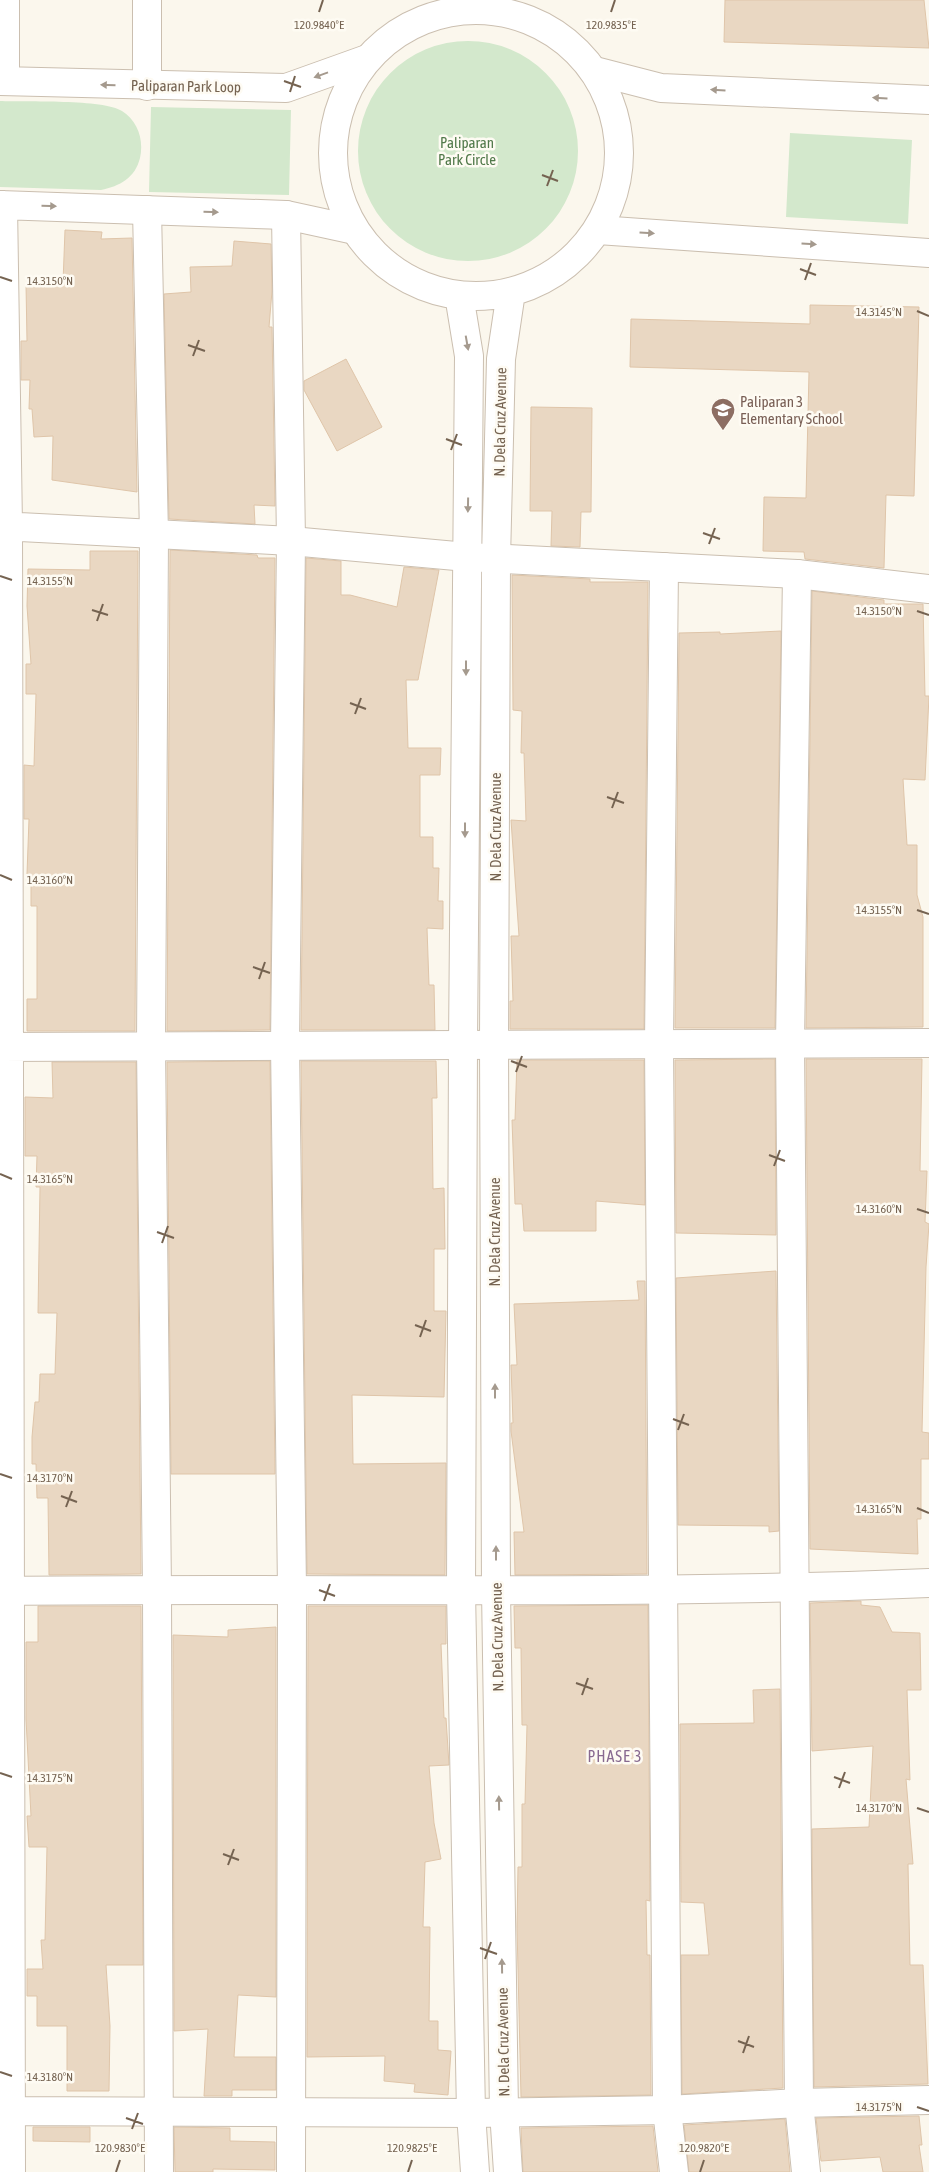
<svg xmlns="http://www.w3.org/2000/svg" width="929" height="2172" font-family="'Asap Condensed',sans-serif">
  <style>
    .green { fill: #d3e8cc }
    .building { fill: #e9d7c2; stroke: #dfc5a9 }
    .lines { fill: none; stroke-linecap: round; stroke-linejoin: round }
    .pedestrian-casing { stroke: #cbbfb0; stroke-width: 30 }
    .minor-casing { stroke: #cbbfb0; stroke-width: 30 }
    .tertiary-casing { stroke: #cbbfb0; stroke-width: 30 }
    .pedestrian { stroke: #fff; stroke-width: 28 }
    .minor { stroke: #fff; stroke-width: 28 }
    .tertiary { stroke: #fff; stroke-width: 28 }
    .oneway { fill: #a59a8e }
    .ticks { fill: none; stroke: #756351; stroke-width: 2 }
    .labels { text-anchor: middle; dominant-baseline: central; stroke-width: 5; stroke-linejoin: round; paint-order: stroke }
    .street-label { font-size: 15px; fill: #756351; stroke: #fefbf3 }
    .park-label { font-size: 15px; fill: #51794a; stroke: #fefbf3 }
    .education-label { font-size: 15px; fill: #785e54; stroke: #fefbf3; text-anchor: start }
    .neighbourhood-label { font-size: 16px; letter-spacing: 1px; fill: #886990; stroke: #fefbf3 }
    .ticks-label { font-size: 12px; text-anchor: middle; fill: #756351; stroke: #fefbf3; stroke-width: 5; stroke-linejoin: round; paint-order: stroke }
  </style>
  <rect width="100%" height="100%" fill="#fbf7ed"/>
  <path class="green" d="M358 151a110 110 0 1 1 220 0a110 110 0 1 1-220 0Z
    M0,101C25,102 104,99 122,111C138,121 144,140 140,158C135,178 120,186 101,190L0,187Z
    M151,107L291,110L289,195L149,192Z
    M790,133L912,140L908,224L786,217Z"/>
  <path class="building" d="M725,0H924L929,48L724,42Z
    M65,230L102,232L101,239L132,238L137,492L52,480L53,436L34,437L32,409H29L30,380H21V341H27L26,284L63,283Z
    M234,241L271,244L272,291L269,327H272L275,506L254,505L255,524L169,519L164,294L191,292L190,267L232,266Z
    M810,305L919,307L914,496L886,495L884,568L805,559L804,552L763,551L764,497L806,498L809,372L630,367L631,319L810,324Z
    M346,359L382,427L337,451L304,390V381Z
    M531,407L592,408L591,512H581L580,547L551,546L552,511H530Z
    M170,550L257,555L258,558H275L270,1030L167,1031Z
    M90,551H138L135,1031H27V999H37V906H31V875L27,874L29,819H24V765L34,766L36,694H26V664H31L27,606L28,569L90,570Z
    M306,558L341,561V595H350L397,607L404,567L439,570L418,680H406L408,748H441L440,775H420V837H433V868H439L438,901H443V929L427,928L429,985H434L435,1030H301Z
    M512,575L590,579V582H648L644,1029H510V1001H513L511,936H519L511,820L526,821L524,753H521L522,711L513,710Z
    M812,591L884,600V604H923L925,696H929L925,780L903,779L907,845H917V895L923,917V1027L806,1028Z
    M781,631L775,1028H675L679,633L720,632V634Z
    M775,1059L776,1235L676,1233L675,1060Z
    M806,1059H922L920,1171H927L925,1222L929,1224L926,1267L922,1432L929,1433V1459H921V1519H917L918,1554L810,1549Z
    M517,1060H644L645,1205L596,1201V1231H524L522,1204H515L512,1120H515Z
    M270,1061L275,1474H171L167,1062Z
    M301,1061H436L437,1098H432L433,1189L444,1188L445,1249H434V1311H446L444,1397L352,1395L353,1464L446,1463L445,1575L307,1574Z
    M52,1062H136L141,1574L49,1575L48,1498H37L36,1464H32V1437L35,1402H39L40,1374H55L57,1313H38L40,1187H36L37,1156H25V1097L53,1098Z
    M776,1271L779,1531L769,1532V1526L678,1525L676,1278Z
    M637,1281H645L647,1574L515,1575L514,1532H524L511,1431V1423H513L511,1365H517L514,1304L639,1300Z
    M861,1601V1605L880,1607L892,1632L920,1633L921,1690H907L910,1780L906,1779L913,1864H908L910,1965H923L928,2084L814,2087L812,1829L869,1827L873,1746L812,1751L810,1603Z
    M648,1605L650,1901L646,1900L647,1955H650L651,2095L521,2097L517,1927L518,1867H522V1804H525L527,1725H522L521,1648H515L514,1606Z
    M38,1606H141L143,1965H106L110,2026L109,2091H67V2026H37V1996H27V1969H43L41,1940H45L47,1847H29L27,1816H31L26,1719V1642H38Z
    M308,1606H446V1644H441L444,1718H446L449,1765L429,1766L434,1823L441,1859L425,1862L423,1927H430L429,2021H438V2050L451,2051L448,2095L414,2092L415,2084L384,2081L385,2056L307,2057Z
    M276,1627V1997L238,1995L234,2057H276V2090H232V2096H204L208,2029L174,2031L173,1635L228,1637V1630Z
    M780,1689L783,2088L682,2094L681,1955H709L704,1903L681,1902L680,1724L754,1723L753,1690Z
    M919,2116L922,2145H919L923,2172H883L880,2157L821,2161L816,2118Z
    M785,2119L790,2172H689L684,2125Z
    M653,2126L658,2172H523L521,2128Z
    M33,2127H90V2142L33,2141Z
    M174,2127L230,2128V2141L275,2142V2170L213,2169V2172H175Z"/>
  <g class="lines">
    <defs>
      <path id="pedestrian" d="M147,86V0
        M147,210L154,535L151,1046L157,1591L159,2172
        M286,215L291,541L285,1044L292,1590L291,2172
        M664,567L659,1043L667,2110L674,2172
        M797,574L790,1043L799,2103L806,2172"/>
      <path id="minor" d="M5,0V81
        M595,71L661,88L929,100
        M0,81L286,88L367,59
        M0,205L286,215L355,230
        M3,205L8,526L11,2172
        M598,230L929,253
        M0,526L291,541L467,557L797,574L929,589
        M0,1047L929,1043
        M0,1591C310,1587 619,1596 929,1583
        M0,2111L471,2113L667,2110L799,2103L929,2100"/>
      <path id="tertiary" d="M333 153a143 143 0 1 1 286 0a143 143 0 1 1-286 0Z
        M459,295L469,356L463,1044L461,1591L471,2113L475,2172
        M508,2172L504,2111L496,1590L494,1044L496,559L501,359L511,292"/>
    </defs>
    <use href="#pedestrian" class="pedestrian-casing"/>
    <use href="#minor" class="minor-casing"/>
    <use href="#tertiary" class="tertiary-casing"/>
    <use href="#pedestrian" class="pedestrian"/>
    <use href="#minor" class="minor"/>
    <use href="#tertiary" class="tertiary"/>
  </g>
  <defs><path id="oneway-solid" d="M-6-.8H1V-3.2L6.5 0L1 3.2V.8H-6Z" transform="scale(1.25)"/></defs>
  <g class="oneway">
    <use href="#oneway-solid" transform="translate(321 75) rotate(160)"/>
    <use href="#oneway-solid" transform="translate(108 85) rotate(-178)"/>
    <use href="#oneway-solid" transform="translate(718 90) rotate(-177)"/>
    <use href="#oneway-solid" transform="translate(880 98) rotate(-177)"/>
    <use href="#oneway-solid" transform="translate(49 206) rotate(2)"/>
    <use href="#oneway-solid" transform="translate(211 212) rotate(2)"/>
    <use href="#oneway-solid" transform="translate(647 233) rotate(4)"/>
    <use href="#oneway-solid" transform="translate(809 244) rotate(4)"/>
    <use href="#oneway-solid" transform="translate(467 343) rotate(80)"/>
    <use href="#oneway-solid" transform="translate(468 505) rotate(91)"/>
    <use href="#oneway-solid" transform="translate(466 668) rotate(90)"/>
    <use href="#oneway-solid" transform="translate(465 830) rotate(90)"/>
    <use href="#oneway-solid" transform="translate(495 1391) rotate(-90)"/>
    <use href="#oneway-solid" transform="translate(496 1553) rotate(-90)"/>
    <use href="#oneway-solid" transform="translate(499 1803) rotate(-91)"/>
    <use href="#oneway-solid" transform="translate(502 1966) rotate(-91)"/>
  </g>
  <path class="ticks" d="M319,12L323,0M611,12L615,0M284,81L301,87M290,92L295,76M542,175L558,181M547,186L553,170M800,269L816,275M0,277L12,281M805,280L811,263M917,311L929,316M188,345L205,351M193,356L199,340M446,439L462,445M451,450L457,434M703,533L720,539M709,544L715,528M0,576L12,580M92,610L108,615M917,611L929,615M97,621L103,604M350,703L366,709M355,714L361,698M607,797L624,803M612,808L618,792M0,875L12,880M917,910L929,914M253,967L270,973M259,979L265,962M511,1061L527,1067M516,1072L522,1056M769,1155L785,1161M774,1166L780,1150M0,1174L12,1179M917,1209L929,1213M157,1232L174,1238M162,1243L168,1226M415,1325L431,1331M420,1337L426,1320M673,1419L689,1425M678,1430L684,1414M0,1474L12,1478M61,1496L77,1502M66,1507L72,1491M917,1508L929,1513M319,1590L335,1596M324,1601L330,1584M576,1683L593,1689M582,1695L588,1678M0,1773L12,1777M834,1777L850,1783M839,1788L845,1772M917,1808L929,1812M223,1854L239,1860M228,1865L234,1849M480,1948L497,1954M485,1959L491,1942M738,2041L754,2047M743,2053L749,2036M0,2072L12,2076M917,2107L929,2111M126,2118L143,2124M132,2129L138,2113M116,2172L120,2160M408,2172L412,2160M700,2172L704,2160"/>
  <defs>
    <symbol id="school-pin" viewBox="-11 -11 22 30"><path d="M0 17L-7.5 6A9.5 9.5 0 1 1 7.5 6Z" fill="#8d6e63" stroke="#fefbf3"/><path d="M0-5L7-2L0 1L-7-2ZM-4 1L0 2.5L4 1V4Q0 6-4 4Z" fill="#fff"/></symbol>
  </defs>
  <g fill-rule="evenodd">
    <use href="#school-pin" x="709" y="396" width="28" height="38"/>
  </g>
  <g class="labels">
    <g class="street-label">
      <text transform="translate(186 86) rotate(1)">Paliparan Park Loop</text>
      <text transform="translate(500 422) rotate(-89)">N. Dela Cruz Avenue</text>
      <text transform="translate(495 827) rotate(-90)">N. Dela Cruz Avenue</text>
      <text transform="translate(494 1232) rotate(-90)">N. Dela Cruz Avenue</text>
      <text transform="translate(497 1637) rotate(-91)">N. Dela Cruz Avenue</text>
      <text transform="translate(503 2042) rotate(-91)">N. Dela Cruz Avenue</text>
    </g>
    <g class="park-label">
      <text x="467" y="142">Paliparan<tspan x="467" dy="17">Park Circle</tspan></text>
    </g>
    <g class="education-label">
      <text x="740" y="401">Paliparan 3<tspan x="740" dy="17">Elementary School</tspan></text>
    </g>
    <g class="neighbourhood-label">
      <text x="615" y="1756">PHASE 3</text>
    </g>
  </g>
  <g class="ticks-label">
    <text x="319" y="29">120.9840°E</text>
    <text x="611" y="29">120.9835°E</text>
    <text x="50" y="285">14.3150°N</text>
    <text x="879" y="316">14.3145°N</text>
    <text x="50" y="585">14.3155°N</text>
    <text x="879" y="615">14.3150°N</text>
    <text x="50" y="884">14.3160°N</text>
    <text x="879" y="914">14.3155°N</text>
    <text x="50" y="1183">14.3165°N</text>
    <text x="879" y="1213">14.3160°N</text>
    <text x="50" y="1482">14.3170°N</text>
    <text x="879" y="1513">14.3165°N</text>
    <text x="50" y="1782">14.3175°N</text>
    <text x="879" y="1812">14.3170°N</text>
    <text x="50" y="2081">14.3180°N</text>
    <text x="879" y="2111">14.3175°N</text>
    <text x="120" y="2152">120.9830°E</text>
    <text x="412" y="2152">120.9825°E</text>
    <text x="704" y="2152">120.9820°E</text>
  </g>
</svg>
